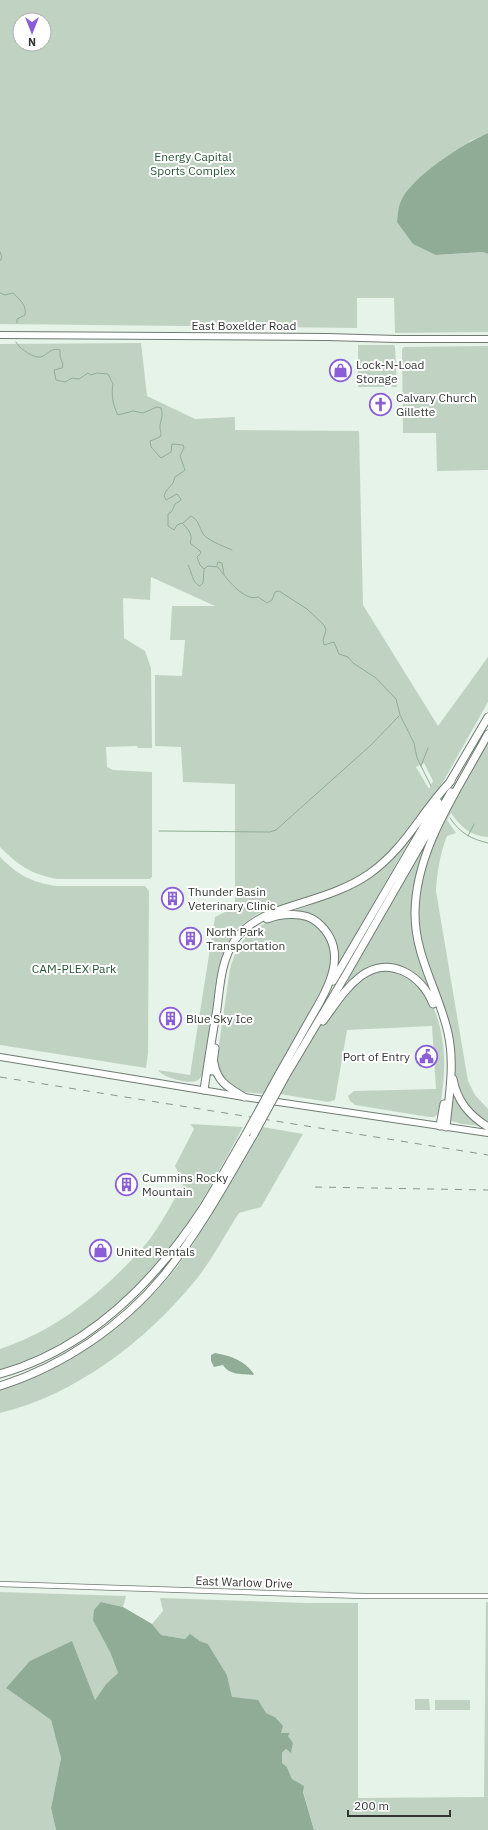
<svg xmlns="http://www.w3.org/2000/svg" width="488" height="1830" font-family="'IBM Plex Sans',sans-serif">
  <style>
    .green { fill: #c0d3c3; fill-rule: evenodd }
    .water { fill: #91ac96 }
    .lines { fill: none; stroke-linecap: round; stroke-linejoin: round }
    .stream { stroke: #91ac96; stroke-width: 1 }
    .minor-casing { stroke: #6f7b72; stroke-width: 6 }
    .major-casing { stroke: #6f7b72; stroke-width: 8 }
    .highway-casing { stroke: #6f7b72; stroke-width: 9 }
    .minor { stroke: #fff; stroke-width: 4.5 }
    .major { stroke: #fff; stroke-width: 6 }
    .highway { stroke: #fff; stroke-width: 7 }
    .rail { stroke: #8b948d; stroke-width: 1; stroke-dasharray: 7 7; stroke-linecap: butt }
    .highway-bridge-casing { stroke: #6f7b72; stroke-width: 9; stroke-linecap: butt }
    .highway-bridge { stroke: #fff; stroke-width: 7 }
    .labels { text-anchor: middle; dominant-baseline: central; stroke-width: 4; stroke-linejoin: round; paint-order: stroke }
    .park-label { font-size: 12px; fill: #285635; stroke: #fff }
    .street-label { font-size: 12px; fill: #323733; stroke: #fff }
    .poi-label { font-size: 12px; fill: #323733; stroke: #fff; text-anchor: start }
  </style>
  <rect width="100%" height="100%" fill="#e6f3e8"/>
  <path class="green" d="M0,0H488V133L470,141L436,255L483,252L488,254V332L395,333L394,298H357V328L0,324ZM20,20H44V44H20Z
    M141,343L147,396L195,419L235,417V430L359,431L363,605L438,726L488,657V702L443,782L411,828L381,861L355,880L319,895L259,913L247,921L236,930L228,943L222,958L204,1071C202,1075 201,1079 196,1081C188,1084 163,1078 158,1070L190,1075L215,917L235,907V784L183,782L181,747L155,746V675L182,676L185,640H170L172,606H215L151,577L150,600L123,598L124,638L145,651L151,668L152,748H138L137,746L106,747L107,767L113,770L152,772V877L150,879H57C31,874 19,866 0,847V344ZM424,763L433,781L429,789L416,767Z
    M358,345H394L395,347L397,387H358Z
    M488,346V470L437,471L436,433H403L402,349L404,347Z
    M488,740V837C470,836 461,827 451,813L447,820L456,833L447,836C440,854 437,872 436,891L468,1081L475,1095L488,1109V1124L480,1119L462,1099L454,1076L453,1048L422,953L417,903L431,844Z
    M412,835L411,838L335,970L334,943L306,914L296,911V907L345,891Z
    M423,849L425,850L415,937L418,955L432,992L431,993L418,976L408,970L384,965L351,982L347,981Z
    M0,857C18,875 31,882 56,886H145L149,891L148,1053L146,1068L0,1045Z
    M282,917H302L317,924L332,945L330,977L264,1094C247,1092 235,1094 224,1079C219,1071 217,1067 217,1058L230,969C237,941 254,924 282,917Z
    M390,970C397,972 408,974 413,978C443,1006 448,1055 442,1093C441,1100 441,1107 438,1114L434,1117H429L355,1105L350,1101L348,1096L354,1091L436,1089L432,1026L347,1030L335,1100L328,1102L280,1094C298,1062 336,989 369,973C374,970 383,971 390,970Z
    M452,1084L481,1126L462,1124L451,1121Z
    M190,1124L243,1127C221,1167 200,1208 173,1244C131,1303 69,1348 0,1370V1349C56,1331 107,1289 145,1245C159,1229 173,1201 184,1183L175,1166L194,1129Z
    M263,1127L303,1134L261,1207L239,1213C224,1236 211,1262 194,1282C147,1340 74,1396 0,1413V1390C77,1366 149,1312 193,1244C218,1206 240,1166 263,1127Z
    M0,1592L126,1596L123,1607L101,1602L110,1652L118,1673L106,1684L95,1700L6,1688L51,1720L61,1758L51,1808L56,1830H0Z
    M160,1598L307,1603H358V1798L484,1797L486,1602H488V1830H314L303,1791L292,1779L287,1767L282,1764V1753L286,1749L291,1752L293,1743L281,1733L275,1717L266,1713L258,1701L232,1698L227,1675L208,1644L200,1641L190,1635L185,1639L160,1635L152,1624L163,1611Z
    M415,1699H429L430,1710H415Z
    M435,1700H470V1710H435Z"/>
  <path class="water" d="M488,133V254L483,252L436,255L413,244L397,222C398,215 398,207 401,201C412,176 463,144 488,133Z
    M215,1353C231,1356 244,1360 254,1374L253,1375C242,1374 229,1375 223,1365L214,1367L211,1361V1355Z
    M101,1602L123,1607L152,1624L161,1635L185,1639L190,1634L200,1641L208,1644L227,1675L232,1697L258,1700L266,1713L275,1717L283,1726L281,1733H290L288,1736L293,1743L291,1753L286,1749L282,1753V1763L287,1767L292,1779L304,1786L303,1792L314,1830H56L51,1808L61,1758L51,1720L6,1688L30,1661L72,1641L95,1700L106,1684L118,1673L110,1652L93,1620L94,1610Z"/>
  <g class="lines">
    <path class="stream" d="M0,252L2,257L0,261
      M0,293L5,295L13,293C19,299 27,305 25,315L17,319V323
      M16,342C20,348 22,349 28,353C47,365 45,346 60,350V357L63,364L62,368L54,370L56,380L65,382L72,378L79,379L88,373L91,375L97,373L108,374L113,384C111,394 113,406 118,415L133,411L143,413L157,407L161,408C164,418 160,419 160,427C160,432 162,433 160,437L150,441L151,447L161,458L171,452L172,444L183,445L184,448L180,456L185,470L175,477L173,483L166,491L164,496L166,500L177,494L181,499L180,501L175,504L172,511L168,514V526L174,530L177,525L182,523C187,528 194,535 190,543L200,551L201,553L197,557L200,565L204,569L208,566L218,567C226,578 244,602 258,597L267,603L272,600L275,592L279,591L307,609L324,625L326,630L323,640L324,645L334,642L339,654L348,657L353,663L376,678L396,699L400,715L414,743L417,758L431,786
      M183,523L191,516C200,520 199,531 206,537C214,543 223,546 232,550
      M188,565C192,572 192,583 200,586L203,583L204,570
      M217,565L218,562L222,563L224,574
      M421,766L428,748
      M450,818C460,833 471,839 488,843
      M159,831L270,832L276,830L371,745L399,716
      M468,836L474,824"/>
    <defs>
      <path id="minor" d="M0,1584L363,1596H488"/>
      <path id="major" d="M0,335L327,337L397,339H488
        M0,1057L244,1097L488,1133"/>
      <path id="highway" d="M448,785L488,717
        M267,919C282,913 305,912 317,922C352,951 327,990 309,1021C299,1039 289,1056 279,1074
        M333,981L438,802
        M323,1021C335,1005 345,988 361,976C389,955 422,975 433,1004
        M214,1063C217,1082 229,1088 244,1097
        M212,1071L215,1048
        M285,1077L344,978L451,792
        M453,1079C457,1101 469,1115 488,1127
        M204,1090C208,1063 212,1036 217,1009C220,986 221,960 235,940C245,926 259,918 274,912C307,900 340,894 369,874C406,848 421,812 451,781
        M440,1126L444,1104
        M446,1127C449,1096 455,1064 448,1033C439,992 415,957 415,914C415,849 458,790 488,734
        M0,1374C88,1349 154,1283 203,1208C218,1184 231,1159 246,1134
        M0,1386C63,1366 122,1326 164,1275C199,1232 226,1182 254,1134"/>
    </defs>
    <use href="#minor" class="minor-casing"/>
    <use href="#major" class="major-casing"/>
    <use href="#highway" class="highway-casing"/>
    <use href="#minor" class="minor"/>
    <use href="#major" class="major"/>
    <use href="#highway" class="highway"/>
    <path class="rail" d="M0,1077L488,1155
      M315,1187L488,1190"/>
    <defs>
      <path id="highway-bridge" d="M246,1134L279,1074
        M254,1134L285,1077"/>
    </defs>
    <use href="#highway-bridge" class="highway-bridge-casing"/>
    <use href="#highway-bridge" class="highway-bridge"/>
  </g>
  <defs>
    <symbol id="shop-ring" viewBox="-11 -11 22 22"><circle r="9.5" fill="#fff" stroke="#8b5ed7" stroke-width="1.5"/><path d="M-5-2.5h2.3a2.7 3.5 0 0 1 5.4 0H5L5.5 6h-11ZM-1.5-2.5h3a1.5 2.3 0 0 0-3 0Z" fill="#8b5ed7"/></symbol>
    <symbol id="church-ring" viewBox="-11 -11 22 22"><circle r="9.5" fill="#fff" stroke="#8b5ed7" stroke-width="1.5"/><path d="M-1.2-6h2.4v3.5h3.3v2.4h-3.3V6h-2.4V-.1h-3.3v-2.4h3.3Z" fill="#8b5ed7"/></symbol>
    <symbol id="building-ring" viewBox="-11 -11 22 22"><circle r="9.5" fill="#fff" stroke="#8b5ed7" stroke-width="1.5"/><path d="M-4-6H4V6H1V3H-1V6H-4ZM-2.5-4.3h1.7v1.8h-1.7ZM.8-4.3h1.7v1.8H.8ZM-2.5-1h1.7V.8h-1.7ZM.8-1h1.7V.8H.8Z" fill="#8b5ed7"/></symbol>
    <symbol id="civic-ring" viewBox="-11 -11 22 22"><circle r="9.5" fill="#fff" stroke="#8b5ed7" stroke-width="1.5"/><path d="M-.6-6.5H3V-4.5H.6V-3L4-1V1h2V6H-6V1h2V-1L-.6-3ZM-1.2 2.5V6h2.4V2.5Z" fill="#8b5ed7"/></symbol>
  </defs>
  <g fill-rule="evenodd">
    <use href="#shop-ring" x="328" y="358" width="25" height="25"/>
    <use href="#church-ring" x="368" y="392" width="25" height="25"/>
    <use href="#building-ring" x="160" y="886" width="25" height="25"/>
    <use href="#building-ring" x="178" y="926" width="25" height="25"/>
    <use href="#building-ring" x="158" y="1006" width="25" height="25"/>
    <use href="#civic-ring" x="414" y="1044" width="25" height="25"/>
    <use href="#building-ring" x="114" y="1172" width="25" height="25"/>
    <use href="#shop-ring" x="88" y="1238" width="25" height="25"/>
  </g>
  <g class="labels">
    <g class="park-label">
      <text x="193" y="156">Energy Capital<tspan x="193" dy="14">Sports Complex</tspan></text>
      <text x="74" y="968">CAM-PLEX Park</text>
    </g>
    <g class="street-label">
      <text x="244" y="325">East Boxelder Road</text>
      <text transform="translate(244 1582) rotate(2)">East Warlow Drive</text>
    </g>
    <g class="poi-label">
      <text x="356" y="364">Lock-N-Load<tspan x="356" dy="14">Storage</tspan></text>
      <text x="396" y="397">Calvary Church<tspan x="396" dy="14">Gillette</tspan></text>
      <text x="188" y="891">Thunder Basin<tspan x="188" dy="14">Veterinary Clinic</tspan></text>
      <text x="206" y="931">North Park<tspan x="206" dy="14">Transportation</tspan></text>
      <text x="186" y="1018">Blue Sky Ice</text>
      <text x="410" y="1056" text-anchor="end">Port of Entry</text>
      <text x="142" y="1177">Cummins Rocky<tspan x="142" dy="14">Mountain</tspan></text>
      <text x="116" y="1251">United Rentals</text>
    </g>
  </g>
  <g transform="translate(32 32) rotate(180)"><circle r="19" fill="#ffffff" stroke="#adafad"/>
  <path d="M0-3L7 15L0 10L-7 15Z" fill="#8b5ed7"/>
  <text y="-6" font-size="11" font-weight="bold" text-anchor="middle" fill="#323733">N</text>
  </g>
  <path d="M348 1810v6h102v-6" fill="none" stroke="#323733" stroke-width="2"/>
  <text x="354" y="1810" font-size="12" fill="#323733" stroke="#ffffff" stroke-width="3" paint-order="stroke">200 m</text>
</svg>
